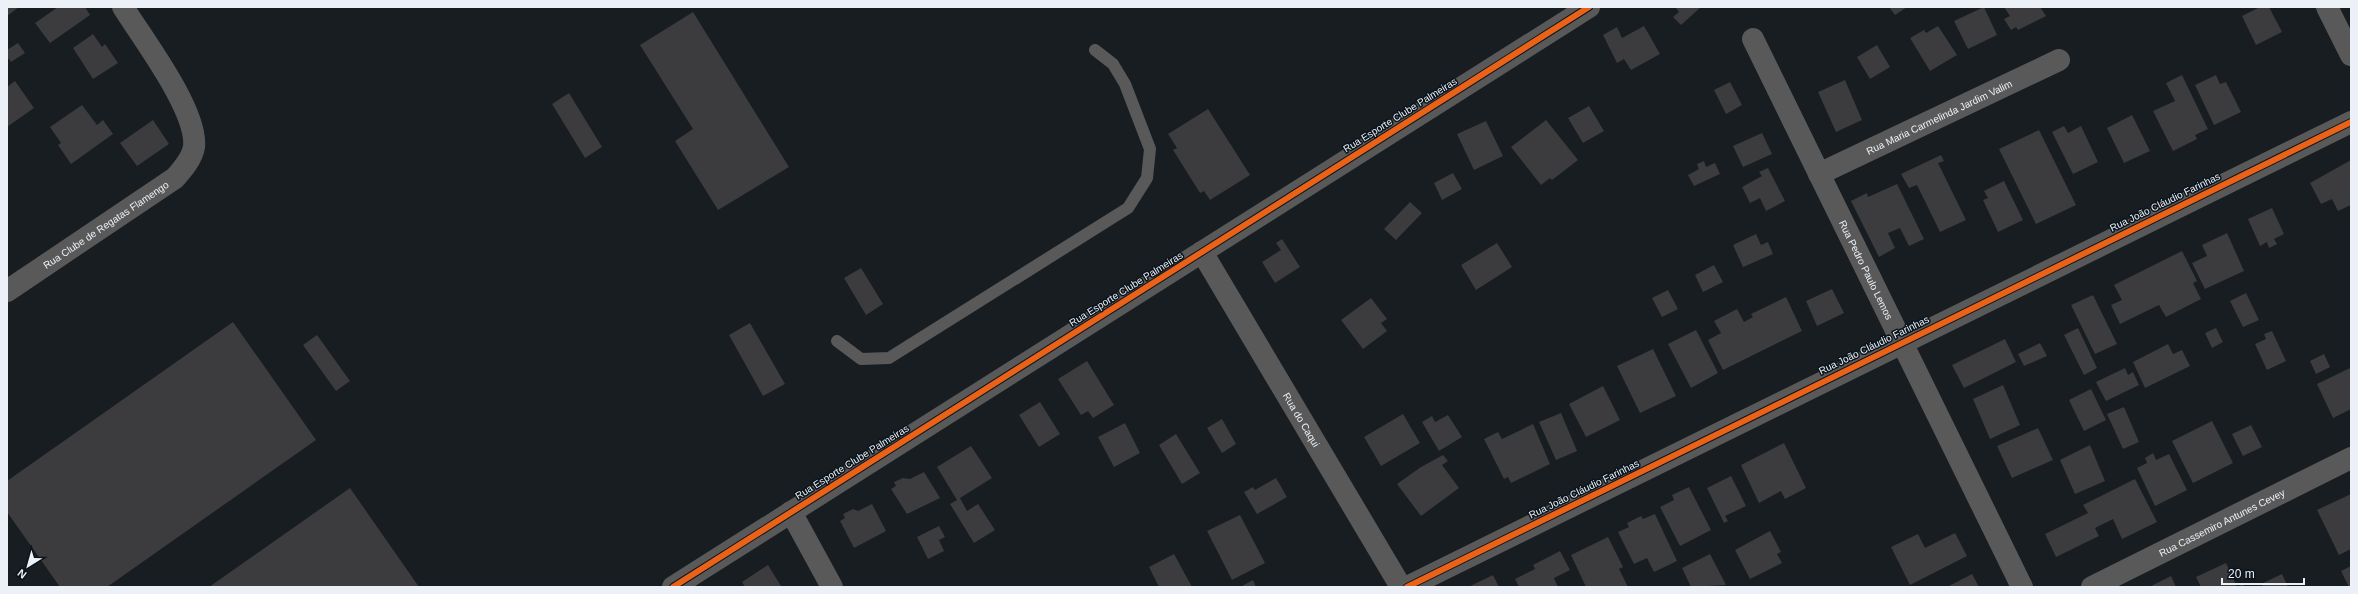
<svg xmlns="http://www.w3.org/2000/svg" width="2358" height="594" font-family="Arial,sans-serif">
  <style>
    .building { fill: #3c3b3d }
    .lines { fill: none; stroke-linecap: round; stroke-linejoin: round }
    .service { stroke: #5a5959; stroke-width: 12 }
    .minor { stroke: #5a5959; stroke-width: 22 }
    .cycleway-casing { stroke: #0b141c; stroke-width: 8 }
    .cycleway { stroke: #ea6118; stroke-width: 6 }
    .labels { text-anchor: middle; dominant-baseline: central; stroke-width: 3; stroke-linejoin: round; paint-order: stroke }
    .street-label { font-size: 10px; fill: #ebf1f7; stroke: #0b141c }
  </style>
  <rect width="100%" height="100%" fill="#181d21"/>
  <path class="building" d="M7,7H19L7,16Z
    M58,7H85L90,15L50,43L35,23Z
    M1675,7H1701L1681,25L1673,17L1679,12Z
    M1889,7H1907L1895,15Z
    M1984,7L1997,35L1968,49L1954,21Z
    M2004,7H2040L2046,16L2018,30L2016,27L2011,30L2004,19L2010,16Z
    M2260,7H2269L2282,32L2256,45L2242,16Z
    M693,12L789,167L718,210L675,141L693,129L640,45Z
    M1644,26L1660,54L1631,70L1624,59L1617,63L1603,35L1617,27L1622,38Z
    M1938,26L1957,55L1930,71L1910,38L1924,30L1926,33Z
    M93,34L102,47L105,44L118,63L93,79L73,48Z
    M18,43L25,53L11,62L7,57V50Z
    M1877,45L1890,67L1870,79L1857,57Z
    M2182,75L2208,129L2195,135L2197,139L2173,151L2153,111L2175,101L2166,83Z
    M2216,75L2220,84L2226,82L2241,112L2214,125L2195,85Z
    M1845,80L1862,120L1836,132L1818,92Z
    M15,81L34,108L7,127V87Z
    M1730,82L1742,105L1726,114L1714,90Z
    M569,93L602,147L585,158L552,104Z
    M82,105L97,125L103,120L113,134L71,164L58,145L61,143L50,127Z
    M1589,106L1604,131L1583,143L1568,118Z
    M1208,109L1250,175L1210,200L1204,191L1200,193L1173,150L1177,148L1168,134Z
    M2132,115L2150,151L2124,163L2107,128Z
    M153,120L169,144L137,166L120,143Z
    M1546,120L1578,160L1552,180L1550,178L1541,185L1511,147Z
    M1486,121L1503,156L1474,170L1457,134Z
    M2064,126L2068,133L2081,126L2098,162L2073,174L2052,132Z
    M2039,130L2076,205L2036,224L1999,149Z
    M1762,133L1772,154L1743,167L1733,146Z
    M1941,155L1944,161L1938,163L1966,220L1940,232L1917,185L1909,188L1901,174Z
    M2351,160V205L2338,211L2332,199L2321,204L2310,183Z
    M1704,161L1706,167L1715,163L1720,174L1694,186L1688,175L1699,169L1697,164Z
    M1768,168L1785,201L1766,211L1760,198L1750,203L1742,187L1762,176L1759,172Z
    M1453,173L1462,189L1442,200L1434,183Z
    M2004,181L2023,220L1998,232L1983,200L1988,198L1984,191Z
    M1897,184L1924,239L1909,246L1900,228L1888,233L1895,248L1879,257L1851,201L1867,193L1868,197Z
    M1410,202L1422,213L1396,240L1384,229Z
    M2272,208L2284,234L2274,239L2277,244L2269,248L2267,242L2260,246L2248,219Z
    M2227,233L2244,271L2205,289L2192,263L2207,256L2202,245Z
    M1756,234L1761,245L1768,242L1773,254L1743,267L1733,245Z
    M1282,239L1300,267L1275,283L1262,262L1281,250L1276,243Z
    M1497,243L1512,267L1476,290L1461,265Z
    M2182,251L2197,281L2193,283L2201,299L2166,317L2159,305L2120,324L2111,305L2122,300L2114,285Z
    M1714,265L1723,282L1703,292L1695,275Z
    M861,268L883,304L866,315L844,278Z
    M1832,289L1844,313L1817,326L1806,301Z
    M1668,290L1678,309L1662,317L1652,298Z
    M2246,293L2259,320L2243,327L2230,301Z
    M2093,295L2117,344L2095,354L2071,305Z
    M1786,297L1802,331L1723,370L1708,340L1721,333L1714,321L1737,309L1744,322L1753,317L1751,314Z
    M1371,298L1387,319L1381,323L1387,331L1363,349L1341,320Z
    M233,322L316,440L107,587H60L7,512V481Z
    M750,323L785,384L763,396L729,335Z
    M2078,328L2097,368L2084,375L2064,335Z
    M2216,328L2223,342L2212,348L2205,333Z
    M1696,330L1718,373L1691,388L1668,344Z
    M2272,331L2286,361L2267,370L2255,344L2266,339L2264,334Z
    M317,335L350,381L336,391L303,345Z
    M2005,339L2016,362L1964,388L1952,365Z
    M2040,343L2047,356L2024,366L2018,354Z
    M2168,344L2173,354L2182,350L2190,366L2145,388L2133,362Z
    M1653,349L1676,396L1640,413L1617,366Z
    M2324,354L2330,367L2316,374L2310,361Z
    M1087,361L1114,405L1093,418L1088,411L1081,415L1058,379Z
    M2125,368L2128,375L2133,372L2139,385L2106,401L2096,382Z
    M2350,368L2351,409L2333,418L2317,384Z
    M2003,385L2020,425L1990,439L1973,399Z
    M1603,386L1620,420L1586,437L1569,404Z
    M2091,389L2106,420L2084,431L2069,400Z
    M1040,402L1060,434L1039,447L1019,415Z
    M2124,407L2139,442L2123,449L2107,414Z
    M1561,413L1577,451L1556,460L1539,422Z
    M1403,414L1420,443L1381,466L1364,437Z
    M1448,415L1462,437L1439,451L1422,422L1432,416L1435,422Z
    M1222,419L1236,444L1222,453L1207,428Z
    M2212,421L2233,463L2193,483L2172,441Z
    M1125,423L1140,453L1114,467L1098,437Z
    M1533,424L1550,464L1511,483L1508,477L1504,479L1484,439L1498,432L1502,439Z
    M2251,425L2262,447L2243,456L2232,434Z
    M2038,428L2053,460L2012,478L1997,446Z
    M1176,434L1200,473L1182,484L1159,445Z
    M1784,443L1806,488L1785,499L1781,491L1759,503L1741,465Z
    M2090,445L2105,481L2075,494L2060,460Z
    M971,446L992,478L960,498L967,511L978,504L995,530L974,543L950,504L957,500L937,467Z
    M2153,453L2156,460L2169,454L2187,490L2155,506L2137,468L2147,463L2145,458Z
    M1443,455L1448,461L1442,465L1459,488L1421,516L1397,484L1421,467Z
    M924,472L940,498L907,514L891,489L896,486L894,482L903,478L910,479Z
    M1731,476L1746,506L1725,516L1728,521L1724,523L1707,488Z
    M1276,478L1287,497L1257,514L1244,492L1253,487L1255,490Z
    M2135,479L2157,522L2122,539L2113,519L2095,528L2099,536L2056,557L2045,534L2088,513L2083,505Z
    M1689,487L1711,530L1680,546L1660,507L1674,500L1672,495Z
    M350,488L419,587H209Z
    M2351,494V549L2339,555L2317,510Z
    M872,504L886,531L854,548L840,521L845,518L843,514L853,509L858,511Z
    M1655,514L1677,561L1654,572L1647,558L1634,564L1618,532L1629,527L1627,523L1641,516L1643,519Z
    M1240,515L1265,563L1232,580L1207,531Z
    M939,526L945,537L939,540L944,551L928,559L917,537Z
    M1770,531L1781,552L1777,554L1782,563L1750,579L1735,550Z
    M1955,533L1967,556L1910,585L1891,547L1918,534L1925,548Z
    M1608,537L1623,567L1619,569L1628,587H1586L1571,555Z
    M1560,551L1570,570L1554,578L1558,587H1519L1515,579L1535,569L1533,565Z
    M1174,554L1192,587H1159L1149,567Z
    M1710,554L1726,585L1691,587L1682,568Z
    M2226,563L2237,587L2243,584L2244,587H2201L2196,577Z
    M768,565L781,586L745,587L742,582Z
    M2351,566V587H2349L2341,571Z
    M1972,574L1979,587H1947Z
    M2282,574L2288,587H2263L2261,584Z
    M1493,575L1499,587H1468Z
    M2171,576L2176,587H2149Z
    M1253,580L1256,587H1240Z"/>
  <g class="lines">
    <path class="service" d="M837,341L861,359L889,358L1128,208L1147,178L1150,149L1125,84L1113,64L1095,50"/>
    <g class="minor">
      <path d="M2327,7L2351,55"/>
      <path id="s1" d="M1753,39L2022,587"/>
      <path id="s2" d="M1819,174L2059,60"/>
      <path id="s3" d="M1202,252L1401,587"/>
      <path id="s4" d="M7,291L175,178C182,170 192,159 194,147C198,111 143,39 123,7"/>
      <path d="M791,512L832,587"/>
      <path d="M673,587L1589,7"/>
      <path d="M1407,587L2351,122"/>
      <path id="s5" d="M2092,587L2351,458"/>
    </g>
    <defs>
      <path id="cycleway" d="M673,587L1589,7
        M1407,587L2351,122"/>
    </defs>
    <use href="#cycleway" class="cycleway-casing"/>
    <use href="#cycleway" class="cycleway"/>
  </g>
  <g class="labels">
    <g class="street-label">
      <text transform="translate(1400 115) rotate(-32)">Rua Esporte Clube Palmeiras</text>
      <text stroke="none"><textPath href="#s2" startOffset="133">Rua Maria Carmelinda Jardim Valim</textPath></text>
      <text transform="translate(2165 202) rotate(-26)">Rua João Cláudio Farinhas</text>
      <text stroke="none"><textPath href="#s4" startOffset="119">Rua Clube de Regatas Flamengo</textPath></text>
      <text stroke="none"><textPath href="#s1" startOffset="257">Rua Pedro Paulo Lemos</textPath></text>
      <text transform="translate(1126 289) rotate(-32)">Rua Esporte Clube Palmeiras</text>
      <text transform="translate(1874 345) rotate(-26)">Rua João Cláudio Farinhas</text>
      <text stroke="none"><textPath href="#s3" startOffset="195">Rua do Caqui</textPath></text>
      <text transform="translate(852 462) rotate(-32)">Rua Esporte Clube Palmeiras</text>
      <text transform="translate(1584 489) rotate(-26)">Rua João Cláudio Farinhas</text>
      <text stroke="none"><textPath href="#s5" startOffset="145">Rua Cassemiro Antunes Cevey</textPath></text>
    </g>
  </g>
  <rect width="2358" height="594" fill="none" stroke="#ebf1f7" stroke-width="16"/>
  <g transform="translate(28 566) rotate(217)" stroke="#0b141c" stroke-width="3" paint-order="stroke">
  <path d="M0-3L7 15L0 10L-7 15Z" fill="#ebf1f7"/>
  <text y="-6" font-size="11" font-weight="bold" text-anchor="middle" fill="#ebf1f7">N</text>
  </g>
  <path d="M2222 578v6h82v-6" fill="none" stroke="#ebf1f7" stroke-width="2"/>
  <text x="2228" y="578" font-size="12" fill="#ebf1f7" stroke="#0b141c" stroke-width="3" paint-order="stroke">20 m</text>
</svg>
